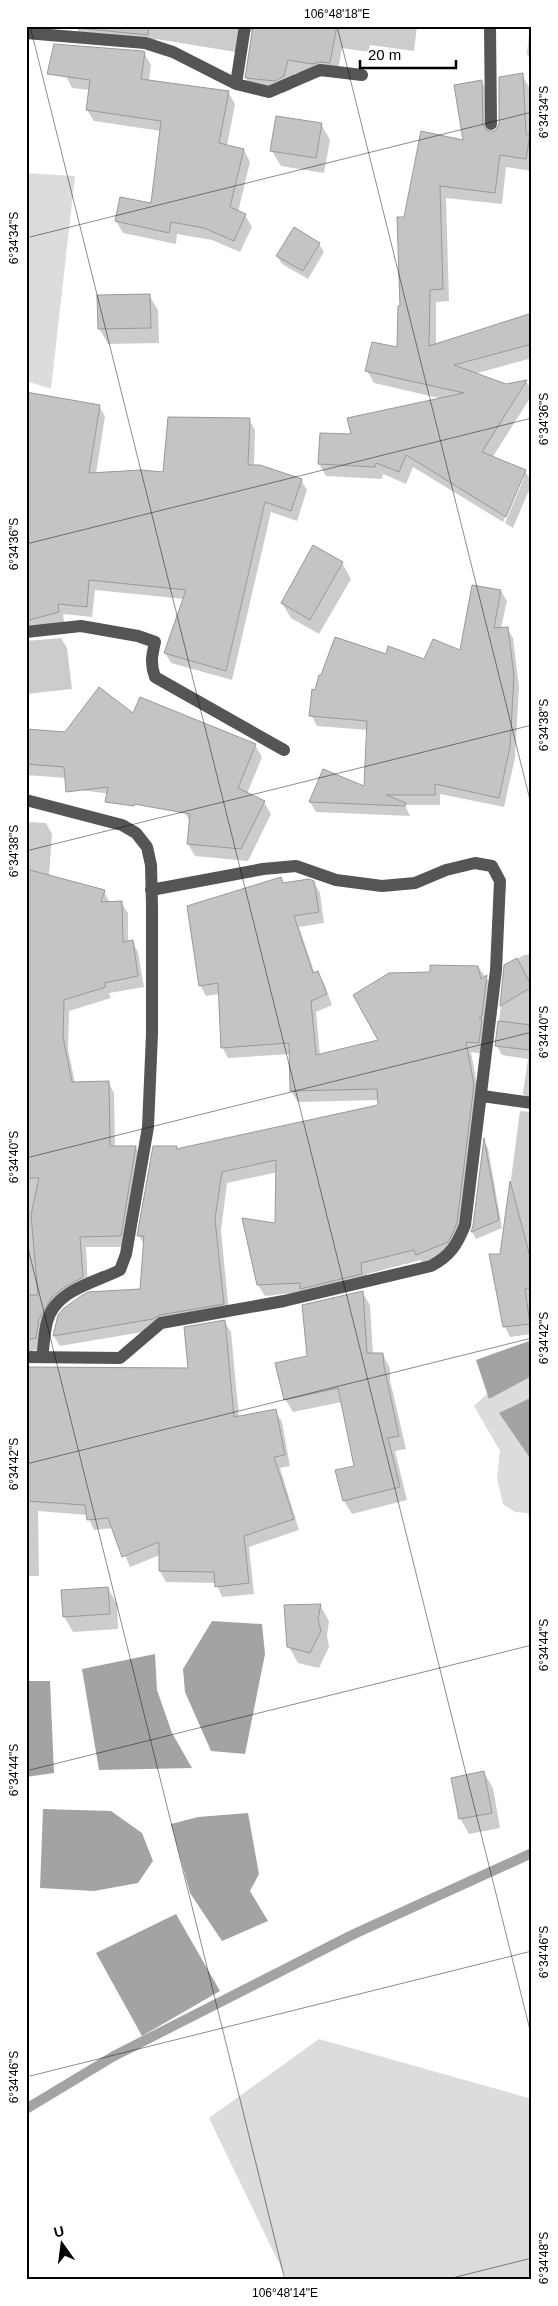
<svg xmlns="http://www.w3.org/2000/svg" width="558" height="2306" font-family="Arial,sans-serif">
  <style>
    .green { fill: #dcdcdc }
    .water { fill: #a3a3a3 }
    .shadow { fill: #0003 }
    .lines { fill: none; stroke-linecap: round; stroke-linejoin: round }
    .stream { stroke: #a3a3a3; stroke-width: 10 }
    .building { fill: #c4c4c4; stroke: #999 }
    .minor { stroke: #555; stroke-width: 12 }
    .ticks { fill: none; stroke: #000; stroke-width: 1; stroke-opacity: 0.45 }
    .neatline { fill: none; stroke: #000; stroke-width: 2 }
    .ticks-label { font-size: 12px; text-anchor: middle; fill: #000 }
  </style>
  <rect width="100%" height="100%" fill="#fff"/>
  <path class="green" d="M26,173L75,176L51,389L26,381Z
    M532,1366V1520L527,1513L515,1512L503,1504L497,1478L500,1451L474,1406L499,1382Z
    M319,2039L532,2099V2280H287L209,2118Z"/>
  <path class="water" d="M532,1340V1376L489,1399L476,1360Z
    M532,1397V1461L499,1413Z
    M212,1621L262,1624L265,1654L245,1754L211,1751L185,1692L183,1669Z
    M155,1654L157,1690L172,1733L192,1768L99,1770L82,1669Z
    M26,1681H50L54,1773L26,1777Z
    M43,1809L111,1811L142,1833L153,1861L138,1883L94,1891L40,1888Z
    M248,1813L259,1874L250,1891L268,1921L222,1941L190,1893L171,1824L198,1817Z
    M176,1914L220,1991L142,2036L96,1953Z"/>
  <path class="shadow" d="M76,26H417L414,51L370,45L369,52L342,48L337,76L328,75L320,77L295,73L291,90L283,93L254,91L246,78L254,31L245,34L242,53L156,39L155,48L83,42Z
    M530,26H532V62L527,54Z
    M144,53L151,65L149,81L228,92L235,104L227,146L244,150L250,162L238,212L245,215L252,227L240,252L212,240L177,234L176,244L123,233L116,221L152,205L161,131L94,121L87,110L90,90L72,88L66,76Z
    M522,75L529,87L532,171L506,167L502,204L446,198L449,301L436,302V346L532,315V358L474,374L505,386L526,381L532,391V395L492,458L525,471L532,483L513,528L505,523L524,478H521L503,522L413,467L406,484L383,474L382,479L326,476L319,464L352,436L443,399L374,383L367,371L398,349L405,218L464,141L482,82L489,94V132H495Z
    M321,124L330,140L324,173L281,166L272,151Z
    M319,244L324,252L308,279L282,264L277,256Z
    M149,295L158,310L159,343L108,344L99,328Z
    M26,395L99,406L105,416L96,474H164L249,420L255,430L254,466L301,480L307,490L297,521L271,512L232,680L171,663L165,653L184,599L95,590L92,617L63,614L65,630L26,638Z
    M342,563L351,579L319,634L291,618L282,603Z
    M501,591L507,601L501,628H507L513,638L519,687L515,758L504,807L440,794V805H405L410,816L316,812L310,802L365,788L368,730L317,726L311,715L316,691L386,655L424,660L461,652Z
    M61,638L67,648L72,689L26,694V641Z
    M134,715L255,745L262,757L247,794L264,802L271,814L248,861L195,856L188,844L190,822L185,813L186,804L73,789L67,778L26,775V730L66,733Z
    M26,822L46,823L52,834L49,876L104,891L110,903L121,902L128,913V942H132L138,952L144,987L109,993L111,998L69,1011L68,1049L75,1083L108,1082L114,1093L115,1147H136L142,1158L127,1247H86L88,1288L57,1308L42,1349L26,1352Z
    M281,878L284,884L314,882L320,893L324,923L299,927L315,974L317,973L324,983L332,1005L316,1012L320,1055L380,1040L432,973L478,967L493,987L484,1054L471,1052L479,1096L463,1234L453,1252L423,1265L421,1260L367,1274V1285L265,1296L258,1285L276,1225L278,1172L227,1183L221,1230L229,1314L160,1329L60,1346L54,1336L141,1291L145,1246L139,1236L176,1147L178,1150L380,1106L379,1100L298,1102L291,1091V1054L228,1058L222,1047L219,994L206,996L200,985Z
    M532,954V1104L529,1103L523,1093L528,1059L502,1055L496,1045L506,966L524,955Z
    M520,1111L532,1112V1334L510,1337L505,1327L490,1255H501Z
    M484,1142L488,1148L502,1228L476,1239L472,1232Z
    M362,1292L370,1305L373,1355H383L390,1368V1380L406,1449L395,1451L407,1500L352,1514L344,1501L337,1471L355,1467L342,1402L293,1412L285,1399L309,1357Z
    M224,1321L231,1332L239,1417L275,1411L282,1422L290,1466L280,1468L299,1530L249,1547L254,1594L222,1597L216,1583L166,1582L160,1571V1555L130,1567L113,1528L94,1530L87,1515L38,1511L39,1576H26V1368L189,1369Z
    M108,1588L117,1604L118,1629L73,1632L64,1616Z
    M320,1605L329,1621L327,1636L329,1647L319,1668L298,1663L289,1647Z
    M484,1773L493,1788L500,1828L469,1834L460,1818Z"/>
  <g class="lines">
    <path class="stream" d="M26,2109L114,2056L354,1934L532,1853"/>
  </g>
  <path class="building" d="M58,26H149L148,35Z
    M253,26H337L330,63L320,62L312,64L288,60L284,76L275,81L245,78Z
    M54,44L143,51L145,52L141,79L229,91L219,143L244,149L230,207L246,214L234,241L204,228L171,222L169,233L115,221L120,197L151,203L161,121L86,110L90,80L47,74Z
    M523,73L526,134L530,135L526,159L500,155L495,193L440,186L443,289L430,290L429,346L532,313V344L454,365L506,384L527,380L482,452L526,470L506,517L406,455L399,472L376,463L375,467L318,464L320,433L351,434L347,418L464,393L365,371L372,342L397,347L398,306H400L397,217H404L421,131L463,140L454,85L482,80L483,125L487,131H495L499,124V77Z
    M276,116L322,123L316,158L270,151Z
    M294,227L320,243L303,271L276,256Z
    M150,294L151,328L98,329L97,295Z
    M26,392L100,405L89,473L141,470L163,472L168,417L250,418L248,465H260L302,479L291,511L265,502L226,671L164,653L186,590L89,580L87,607L58,604L59,612L26,621Z
    M313,545L343,562L310,620L281,603Z
    M472,585L501,590L494,628L508,627L514,676L510,747L499,798L435,784V795H386L406,803L405,806L309,802L323,769L364,786L367,721L309,716L312,689L315,690L319,675H321L335,637L386,654L388,646L424,659L433,639L460,650Z
    M99,687L133,713L140,697L256,744L238,788L265,801L241,849L187,844L190,814L134,804V806L105,802L108,787L66,792L64,767L26,764V729L65,732Z
    M26,869L105,890L101,902L122,901L123,942L133,940L138,976L104,983L106,987L64,1000L63,1037L72,1082L109,1081L110,1146H136L121,1236L80,1237L83,1277L63,1288L52,1297L39,1319L36,1338L26,1340V1295H38L31,1215L39,1178H27Z
    M281,877L283,883L309,879L314,881L319,912L294,916L313,973L318,971L327,994L311,1001L316,1055L378,1040L353,995L389,973L430,972V965L478,966L481,979L487,975L482,1016L479,1018L482,1019L479,1043L466,1042L474,1085L457,1223L452,1235L448,1242L416,1255L414,1250L361,1263L362,1274L300,1289V1283L257,1285L242,1218L275,1223L276,1160L222,1172L215,1219L224,1304L160,1315L153,1319L53,1336L58,1315L64,1308L81,1296L88,1292L140,1289L144,1236H137L153,1146H177L176,1149L378,1105L377,1089L290,1091L289,1043L221,1048L218,983L199,986L187,906Z
    M517,958L532,987L500,1006L504,965Z
    M498,1021L532,1025L530,1050L495,1046Z
    M484,1138L499,1220L471,1232L473,1226Z
    M510,1181L532,1264V1288L525,1289L530,1324L503,1327L489,1254H500Z
    M363,1291L367,1353H383L384,1366L399,1436L388,1438L400,1487L343,1501L335,1470L354,1466L338,1388L284,1400L275,1363L307,1356L302,1305Z
    M225,1320L234,1417L276,1409L285,1455L274,1457L294,1519L244,1536L249,1583L215,1587L214,1572L159,1571V1542L122,1557L108,1518L87,1520L85,1505L26,1501V1367L188,1368L184,1327Z
    M108,1587L110,1614L63,1617L61,1590Z
    M321,1604L318,1619L321,1631L310,1653L287,1647L284,1605Z
    M484,1771L492,1813L459,1819L451,1778Z"/>
  <g class="lines">
    <path class="minor" d="M490,26L491,124
      M26,33L145,43L173,52L236,84L269,92L320,70L362,75
      M236,84L245,26
      M26,632L81,626L138,636L155,642C152,655 150,664 155,677L284,750
      M26,800L122,825L136,833L147,847L151,865L152,906V1034L148,1127L126,1254L120,1270C94,1283 55,1290 47,1322C44,1333 44,1346 42,1357
      M482,1096L532,1103
      M26,1357L120,1358L161,1323L284,1301L431,1266C450,1256 457,1245 465,1225L496,970L500,881L492,866L475,863L446,870L415,883L382,886L336,880L296,866L263,869L151,890"/>
  </g>
  <path class="ticks" d="M30,26L532,2038M337,26L532,808M26,238L532,112M26,544L532,418M26,851L532,725M26,1158L532,1032M26,1240L285,2280M26,1464L532,1338M26,1771L532,1645M26,2077L532,1951M444,2280L532,2258"/>
  <rect width="558" height="2306" fill="none" stroke="#ffffff" stroke-width="55"/>
  <g transform="translate(62 2244) rotate(346)" stroke="#ffffff" stroke-width="4" paint-order="stroke">
  <path d="M0-4L9 19L0 12L-9 19Z" fill="#000000"/>
  <text y="-8" font-size="14" font-weight="bold" text-anchor="middle" fill="#000000">U</text>
  </g>
  <path d="M360 60v8h96v-8" fill="none" stroke="#000000" stroke-width="2.5"/>
  <text x="368" y="60" font-size="15" fill="#000000" stroke="#ffffff" stroke-width="4" paint-order="stroke">20 m</text>
  <rect x="28" y="28" width="502" height="2250" class="neatline"/>
  <g class="ticks-label">
    <text x="337" y="18">106°48'18"E</text>
    <text transform="translate(544 112) rotate(-90)" y="4">6°34'34"S</text>
    <text transform="translate(14 238) rotate(-90)" y="4">6°34'34"S</text>
    <text transform="translate(544 419) rotate(-90)" y="4">6°34'36"S</text>
    <text transform="translate(14 544) rotate(-90)" y="4">6°34'36"S</text>
    <text transform="translate(544 725) rotate(-90)" y="4">6°34'38"S</text>
    <text transform="translate(14 851) rotate(-90)" y="4">6°34'38"S</text>
    <text transform="translate(544 1032) rotate(-90)" y="4">6°34'40"S</text>
    <text transform="translate(14 1157) rotate(-90)" y="4">6°34'40"S</text>
    <text transform="translate(544 1338) rotate(-90)" y="4">6°34'42"S</text>
    <text transform="translate(14 1464) rotate(-90)" y="4">6°34'42"S</text>
    <text transform="translate(544 1645) rotate(-90)" y="4">6°34'44"S</text>
    <text transform="translate(14 1770) rotate(-90)" y="4">6°34'44"S</text>
    <text transform="translate(544 1952) rotate(-90)" y="4">6°34'46"S</text>
    <text transform="translate(14 2077) rotate(-90)" y="4">6°34'46"S</text>
    <text transform="translate(544 2258) rotate(-90)" y="4">6°34'48"S</text>
    <text x="285" y="2297">106°48'14"E</text>
  </g>
</svg>
